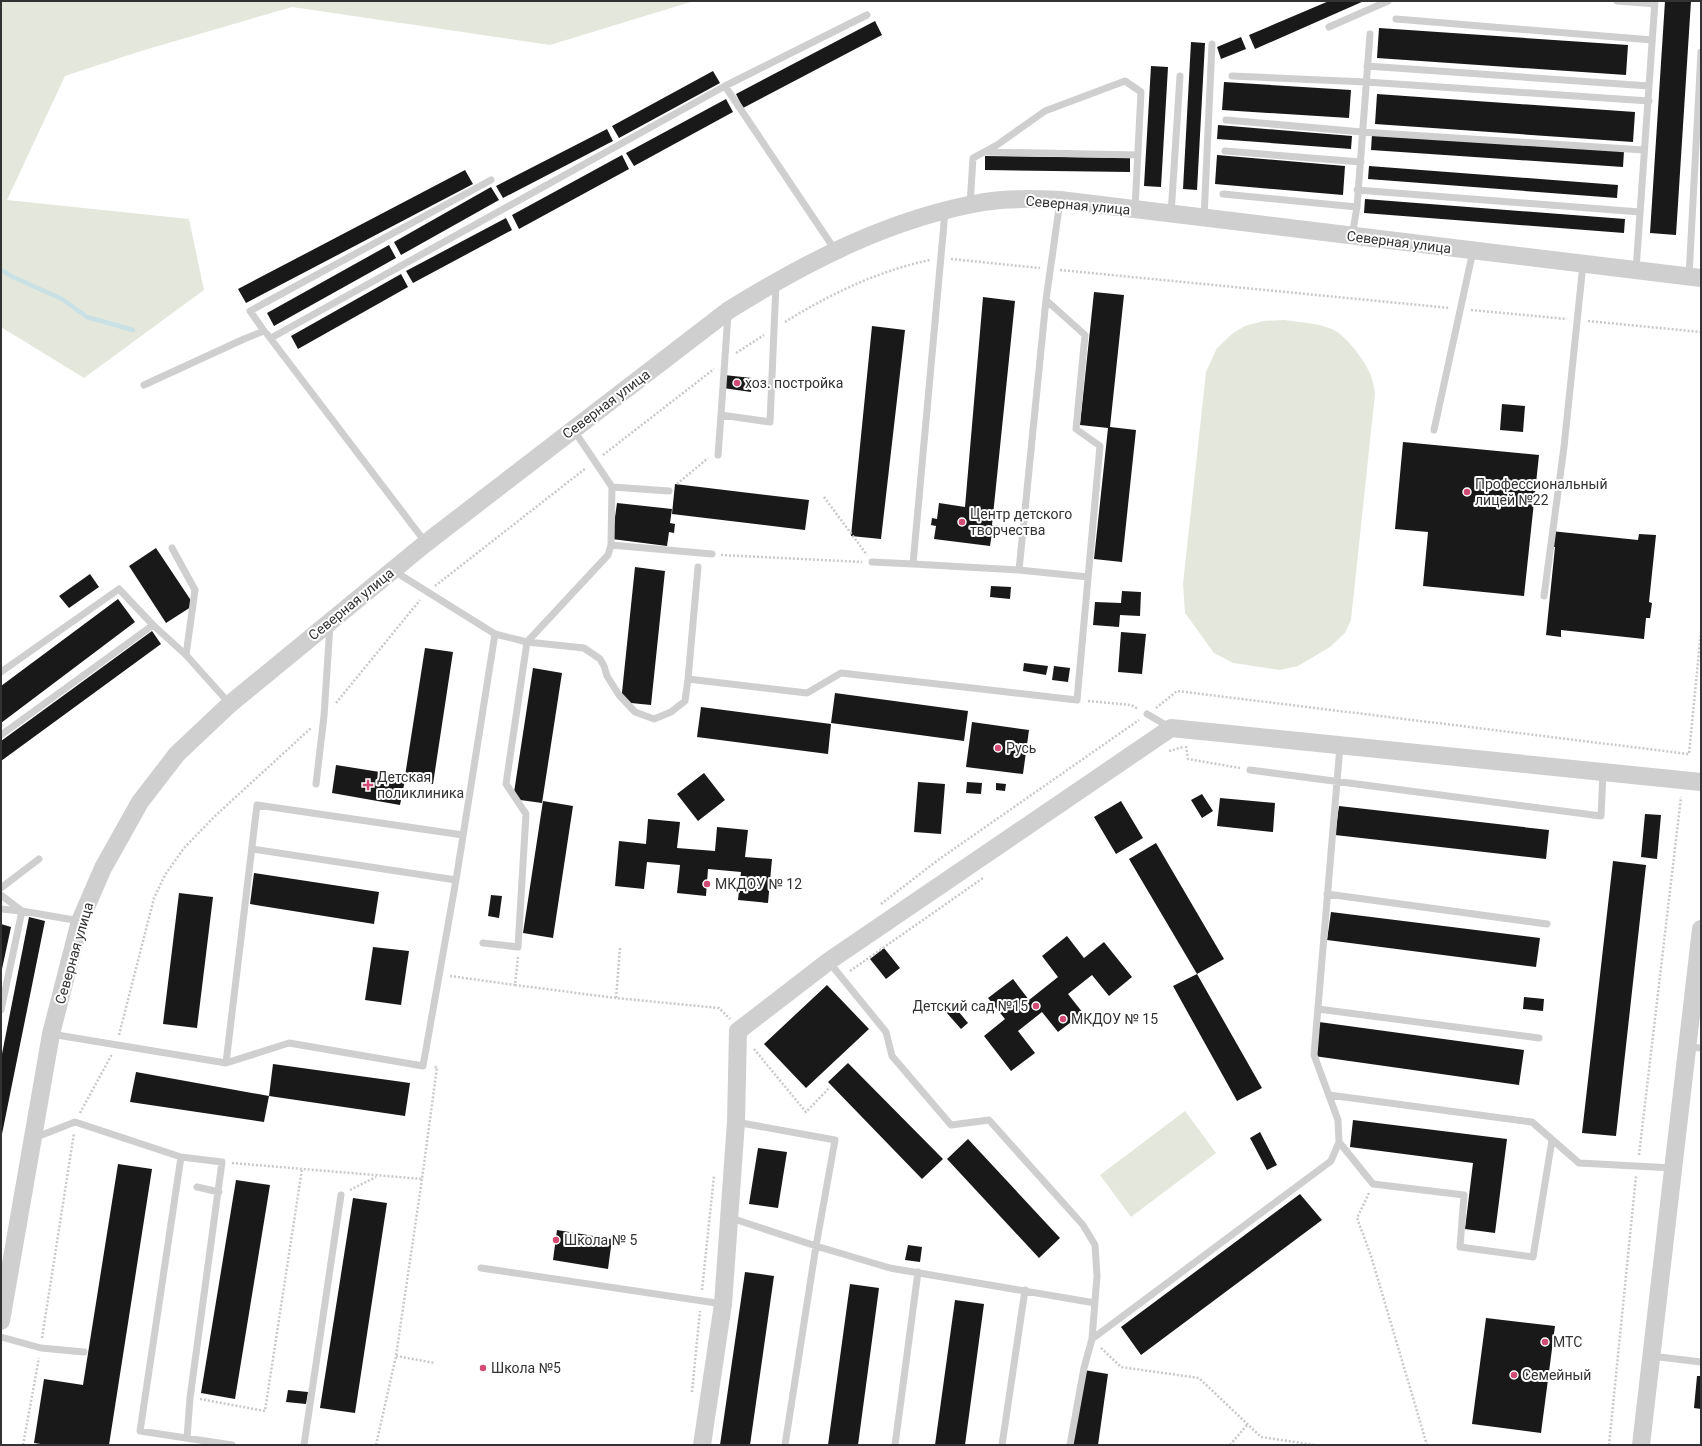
<svg xmlns="http://www.w3.org/2000/svg" width="1702" height="1446" font-family="Roboto,sans-serif">
  <style>
    .green { fill: #e4e8dc }
    .lines { fill: none; stroke-linecap: round; stroke-linejoin: round }
    .stream { stroke: #c9e0e4; stroke-width: 4.5 }
    .building { fill: #191919 }
    .path { stroke: #c9c9c9; stroke-width: 2.5; stroke-dasharray: 2 2; stroke-linecap: butt }
    .service { stroke: #cfcfcf; stroke-width: 7 }
    .tertiary { stroke: #cfcfcf; stroke-width: 18 }
    .poi-dot { fill: #d24b75; stroke: #fff; stroke-width: 1.5 }
    .labels { text-anchor: middle; dominant-baseline: central; stroke-width: 4; stroke-linejoin: round; paint-order: stroke }
    .street-label { font-size: 14px; fill: #323232; stroke: #fff }
    .poi-label { font-size: 14px; fill: #323232; stroke: #fff; text-anchor: start }
  </style>
  <rect width="100%" height="100%" fill="#fff"/>
  <path class="green" d="M1,1H694L550,45L292,7L141,51L65,76L7,200L189,219L204,290L84,378L1,327Z
    M1284,320C1300,322 1316,323 1332,329C1346,335 1366,362 1371,376C1373,381 1374,388 1375,394L1351,620L1345,633L1330,647L1298,666L1280,670L1233,663L1214,653L1185,613L1183,584L1206,372L1217,348L1233,333L1245,326L1263,321Z
    M1185,1111L1216,1153L1131,1217L1100,1175Z"/>
  <g class="lines">
    <path class="stream" d="M1,270L13,277L62,299L87,317L133,330"/>
  </g>
  <path class="building" d="M1329,1H1364L1255,49L1249,35Z
    M1665,1H1691L1676,235L1650,233Z
    M875,21L882,35L743,108L736,94Z
    M1379,28L1628,45L1626,75L1377,58Z
    M1241,37L1246,49L1221,59L1217,47Z
    M1191,42L1205,43L1197,190L1183,189Z
    M1151,66L1168,67L1161,187L1144,186Z
    M713,71L720,83L619,138L612,126Z
    M1224,82L1351,90L1349,118L1222,110Z
    M1377,94L1635,112L1633,142L1375,124Z
    M726,99L733,112L634,166L626,153Z
    M1218,125L1352,136L1351,149L1217,139Z
    M607,129L613,141L503,198L496,186Z
    M1372,134L1624,151L1623,167L1371,150Z
    M622,155L629,169L519,229L512,215Z
    M1217,155L1345,166L1343,195L1215,184Z
    M985,156L1130,158V172L985,170Z
    M1369,166L1618,185L1617,198L1368,179Z
    M465,170L473,184L246,303L238,289Z
    M491,187L499,200L401,255L394,242Z
    M1365,199L1625,219L1624,233L1364,213Z
    M506,218L512,230L413,283L406,271Z
    M389,245L396,258L274,326L267,313Z
    M401,274L408,287L298,349L291,336Z
    M1094,292L1124,295L1110,427L1136,430L1122,562L1094,559L1108,428L1080,425Z
    M983,297L1015,301L992,525H997L996,533H992L990,546L934,539L936,526L931,525L932,518L937,519L939,503L965,507Z
    M872,326L905,330L881,539L851,536Z
    M724,375L752,378L751,392L723,388Z
    M1502,404L1525,406L1523,432L1500,430Z
    M1403,442L1539,455L1524,596L1423,586L1428,532L1395,529Z
    M675,484L809,500L805,530L672,514Z
    M617,503L672,509L670,523L675,524L674,533L669,532L667,546L612,539Z
    M1551,531L1638,540L1639,534L1656,535L1649,602L1652,603L1650,618H1646L1644,639L1561,630V637L1546,635L1555,547H1549Z
    M156,548L194,605L166,623L129,566Z
    M635,567L665,571L651,705L621,702Z
    M90,574L99,587L69,608L59,596Z
    M991,586L1011,587L1010,599L990,597Z
    M1122,591L1141,592L1140,616L1120,615L1119,627L1093,625L1095,602L1121,603Z
    M118,599L135,622L1,723V686Z
    M152,631L161,644L1,761V741Z
    M1121,632L1146,634L1142,674L1118,672Z
    M425,648L453,652L433,784L405,780L400,805L332,793L336,765L405,776Z
    M1024,663L1048,666L1046,675L1023,671Z
    M1054,666L1070,668L1068,682L1052,680Z
    M533,668L562,673L542,803L513,799Z
    M835,693L968,711L964,741L831,723Z
    M701,707L831,724L828,754L697,737Z
    M972,722L1029,730L1023,774L966,767Z
    M704,773L725,800L698,821L677,794Z
    M918,782L945,784L941,834L914,832Z
    M967,782L982,783L981,794L966,793Z
    M996,783L1006,784L1005,791L996,790Z
    M1202,794L1213,811L1202,818L1191,800Z
    M1220,798L1275,803L1273,832L1217,826Z
    M543,801L573,806L553,938L523,933Z
    M1121,801L1143,838L1116,854L1094,817Z
    M1339,806L1549,830L1546,859L1335,835Z
    M1645,814L1661,815L1657,859L1641,857Z
    M648,819L680,822L677,848L715,851L717,827L748,830L745,857L772,859L768,903L738,900L741,872L708,869L706,896L677,893L680,865L647,862L644,889L615,886L619,841L646,844Z
    M1156,843L1224,959L1197,974L1129,859Z
    M1613,861L1646,865L1616,1136L1582,1133Z
    M254,873L379,892L374,924L250,904Z
    M179,893L213,897L197,1028L163,1024Z
    M491,895L502,896L499,918L488,916Z
    M1331,912L1540,938L1536,967L1327,940Z
    M29,917L45,921L1,1139V1059Z
    M1,924L11,927L2,969H1Z
    M1067,936L1084,958L1104,942L1132,977L1109,996L1092,975L1068,994L1083,1013L1058,1032L1042,1012L1018,1031L1035,1053L1011,1071L984,1036L1005,1019L988,998L1013,979L1029,1000L1058,977L1042,956Z
    M373,947L409,951L401,1005L365,1000Z
    M884,948L900,968L886,979L870,959Z
    M1197,974L1262,1088L1237,1101L1173,986Z
    M827,985L869,1029L806,1088L764,1044Z
    M1524,997L1544,999L1543,1011L1523,1009Z
    M954,1006L968,1023L961,1029L946,1012Z
    M1319,1022L1524,1050L1519,1085L1314,1056Z
    M848,1063L943,1159L922,1179L828,1082Z
    M273,1064L410,1083L405,1116L269,1096L264,1122L130,1102L136,1072L269,1096Z
    M1353,1120L1507,1139L1495,1233L1465,1229L1473,1163L1350,1147Z
    M1260,1132L1277,1165L1267,1170L1250,1138Z
    M968,1139L1060,1238L1039,1258L947,1159Z
    M758,1148L787,1152L778,1208L749,1204Z
    M118,1164L152,1169L109,1445H47L34,1443L44,1379L83,1385Z
    M236,1180L270,1185L235,1399L201,1393Z
    M1300,1194L1322,1220L1141,1355L1121,1327Z
    M353,1198L387,1203L355,1413L320,1408Z
    M557,1230L612,1239L608,1269L553,1260Z
    M908,1245L922,1247L920,1262L905,1260Z
    M745,1272L774,1276L750,1445H720Z
    M850,1284L879,1288L858,1445H828Z
    M955,1300L984,1304L965,1445H935Z
    M1486,1318L1555,1326L1541,1433L1472,1424Z
    M1084,1370L1108,1374L1098,1445H1073Z
    M1697,1376H1701V1409L1694,1408Z
    M288,1390L308,1392L306,1404L286,1402Z"/>
  <g class="lines">
    <path class="path" d="M951,259L1040,268
      M1060,270L1450,308
      M1471,310L1567,319
      M1588,321L1701,332
      M785,322C830,294 878,271 930,260
      M736,353L764,335
      M603,455L714,369
      M677,484L708,458
      M824,497L867,555
      M721,555L862,562
      M435,586L586,468
      M1088,701L1131,705L1138,709
      M336,703L420,600
      M1156,708L1177,691L1689,754L1701,631
      M1186,746L1188,759L1240,768
      M1169,751L1183,747
      M881,904L938,860L1139,720
      M620,948L616,998L719,1008L730,1019
      M518,957L515,985L616,998
      M850,971L983,878
      M450,976L515,985
      M119,1035L154,898L165,875L184,848L215,816L311,728
      M754,1049L806,1112L830,1087
      M80,1113L112,1054
      M1639,1155L1681,797
      M232,1163L422,1179L437,1067H433
      M350,1190L376,1177
      M1369,1193L1357,1218L1371,1256L1427,1445
      M702,1290L714,1176
      M42,1338L74,1133
      M1101,1348L1121,1367L1199,1378L1261,1437L1315,1445
      M396,1356L435,1363
      M692,1392L700,1311
      M200,1399L265,1411L302,1169
      M23,1445L39,1358
      M376,1445L396,1356L422,1179
      M1230,1445L1247,1425
      M1609,1445L1636,1176"/>
    <path class="service" d="M1617,1L1655,4
      M1396,19L1652,40
      M1329,27L1388,1
      M1367,66L1649,86
      M1232,76L1366,82L1649,101
      M725,86L835,250
      M1226,120L1362,132L1644,150
      M1225,151L1361,162
      M985,152L1138,155
      M1357,190L1640,212
      M1223,194L1357,207
      M970,205L973,158L997,145L1045,111L1125,81L1141,92L1135,209
      M945,212L913,564L1019,570L1046,300L1060,201
      M1171,214L1180,76
      M1204,218L1212,44
      M1352,236L1357,207L1370,34
      M1636,270L1655,1
      M1689,276L1701,52
      M267,334L426,543
      M271,338L725,86L867,15
      M144,385L244,339L264,331L250,311L491,180
      M721,415L728,314
      M1434,430L1473,251
      M718,455L721,415L770,422L776,284
      M612,487L669,491
      M611,545L712,554
      M172,548L195,590L186,655
      M872,562L913,564
      M698,567L688,679L807,693L841,673L1077,700L1100,446L1076,429L1085,335L1046,300
      M1019,570L1088,577
      M394,571L495,634
      M1544,596L1564,447L1583,264
      M1,672L119,589L153,625
      M1147,714L1171,728
      M1,735L153,625L186,655L229,703
      M1250,770L1601,816L1603,772
      M316,784L324,716L330,625
      M252,849L456,880
      M1,888L39,859
      M1327,894L1547,924
      M1,895L22,911
      M1,909L21,911
      M483,943L518,947L526,814L506,784L527,642L608,555L611,545L612,487L573,429
      M829,962L886,1032L892,1056L951,1125L989,1120L1083,1225L1095,1245L1097,1276L1092,1339L1084,1368L1070,1445
      M1318,1009L1539,1038
      M1,1010L22,911L80,921
      M51,1034L226,1063L257,805L463,835
      M1688,1047L1701,1048
      M226,1063L289,1043L423,1066L456,880L495,634L527,642L584,648L600,659L604,666L607,676L619,695L635,712L654,719L671,712L685,701L688,679
      M1329,1095L1532,1122L1579,1163L1673,1168
      M736,1122L835,1140L816,1246L785,1445
      M34,1138L75,1122L181,1157L222,1162L190,1398L187,1438
      M1339,1142L1373,1184L1464,1195L1460,1247L1533,1257L1552,1140
      M181,1157L140,1431L232,1445
      M197,1187L219,1192
      M731,1218L816,1246L890,1268L1095,1303
      M481,1268L723,1304
      M1,1337L41,1348L84,1352
      M1092,1339L1331,1161L1339,1142L1338,1120L1314,1055L1340,746
      M1651,1356L1701,1362
      M304,1445L341,1195
      M895,1445L918,1272
      M1002,1445L1025,1290"/>
    <path class="tertiary" d="M1,1321L51,1034L80,921L103,868L140,802L177,754L230,704L426,543L729,310C808,261 891,218 984,202C1009,198 1035,199 1060,200L1701,278
      M702,1445L723,1304L736,1122L738,1031L829,961L1171,728L1701,782
      M1641,1445L1701,929"/>
  </g>
  <g class="poi-dot">
    <circle cx="737" cy="383" r="4"/>
    <circle cx="1467" cy="492" r="4"/>
    <circle cx="962" cy="522" r="4"/>
    <circle cx="998" cy="748" r="4"/>
    <path d="M366 779h4v4h4v4h-4v4h-4v-4h-4v-4h4z"/>
    <circle cx="707" cy="884" r="4"/>
    <circle cx="1036" cy="1006" r="4"/>
    <circle cx="1063" cy="1019" r="4"/>
    <circle cx="556" cy="1240" r="4"/>
    <circle cx="1545" cy="1342" r="4"/>
    <circle cx="483" cy="1368" r="4"/>
    <circle cx="1514" cy="1375" r="4"/>
  </g>
  <g class="labels">
    <g class="street-label">
      <text transform="translate(1078 205) rotate(5)">Северная улица</text>
      <text transform="translate(1399 242) rotate(7)">Северная улица</text>
      <text transform="translate(606 404) rotate(-37)">Северная улица</text>
      <text transform="translate(351 604) rotate(-39)">Северная улица</text>
      <text transform="translate(74 953) rotate(-74)">Северная улица</text>
    </g>
    <g class="poi-label">
      <text x="745" y="383">хоз. постройка</text>
      <text x="1475" y="484">Профессиональный<tspan x="1475" dy="16">лицей №22</tspan></text>
      <text x="970" y="514">Центр детского<tspan x="970" dy="16">творчества</tspan></text>
      <text x="1006" y="748">Русь</text>
      <text x="377" y="777">Детская<tspan x="377" dy="16">поликлиника</tspan></text>
      <text x="715" y="884">МКДОУ № 12</text>
      <text x="1028" y="1006" text-anchor="end">Детский сад №15</text>
      <text x="1071" y="1019">МКДОУ № 15</text>
      <text x="564" y="1240">Школа № 5</text>
      <text x="1553" y="1342">МТС</text>
      <text x="491" y="1368">Школа №5</text>
      <text x="1522" y="1375">Семейный</text>
    </g>
  </g>
  <rect width="1702" height="1446" fill="none" stroke="#323232" stroke-width="4"/>
</svg>
